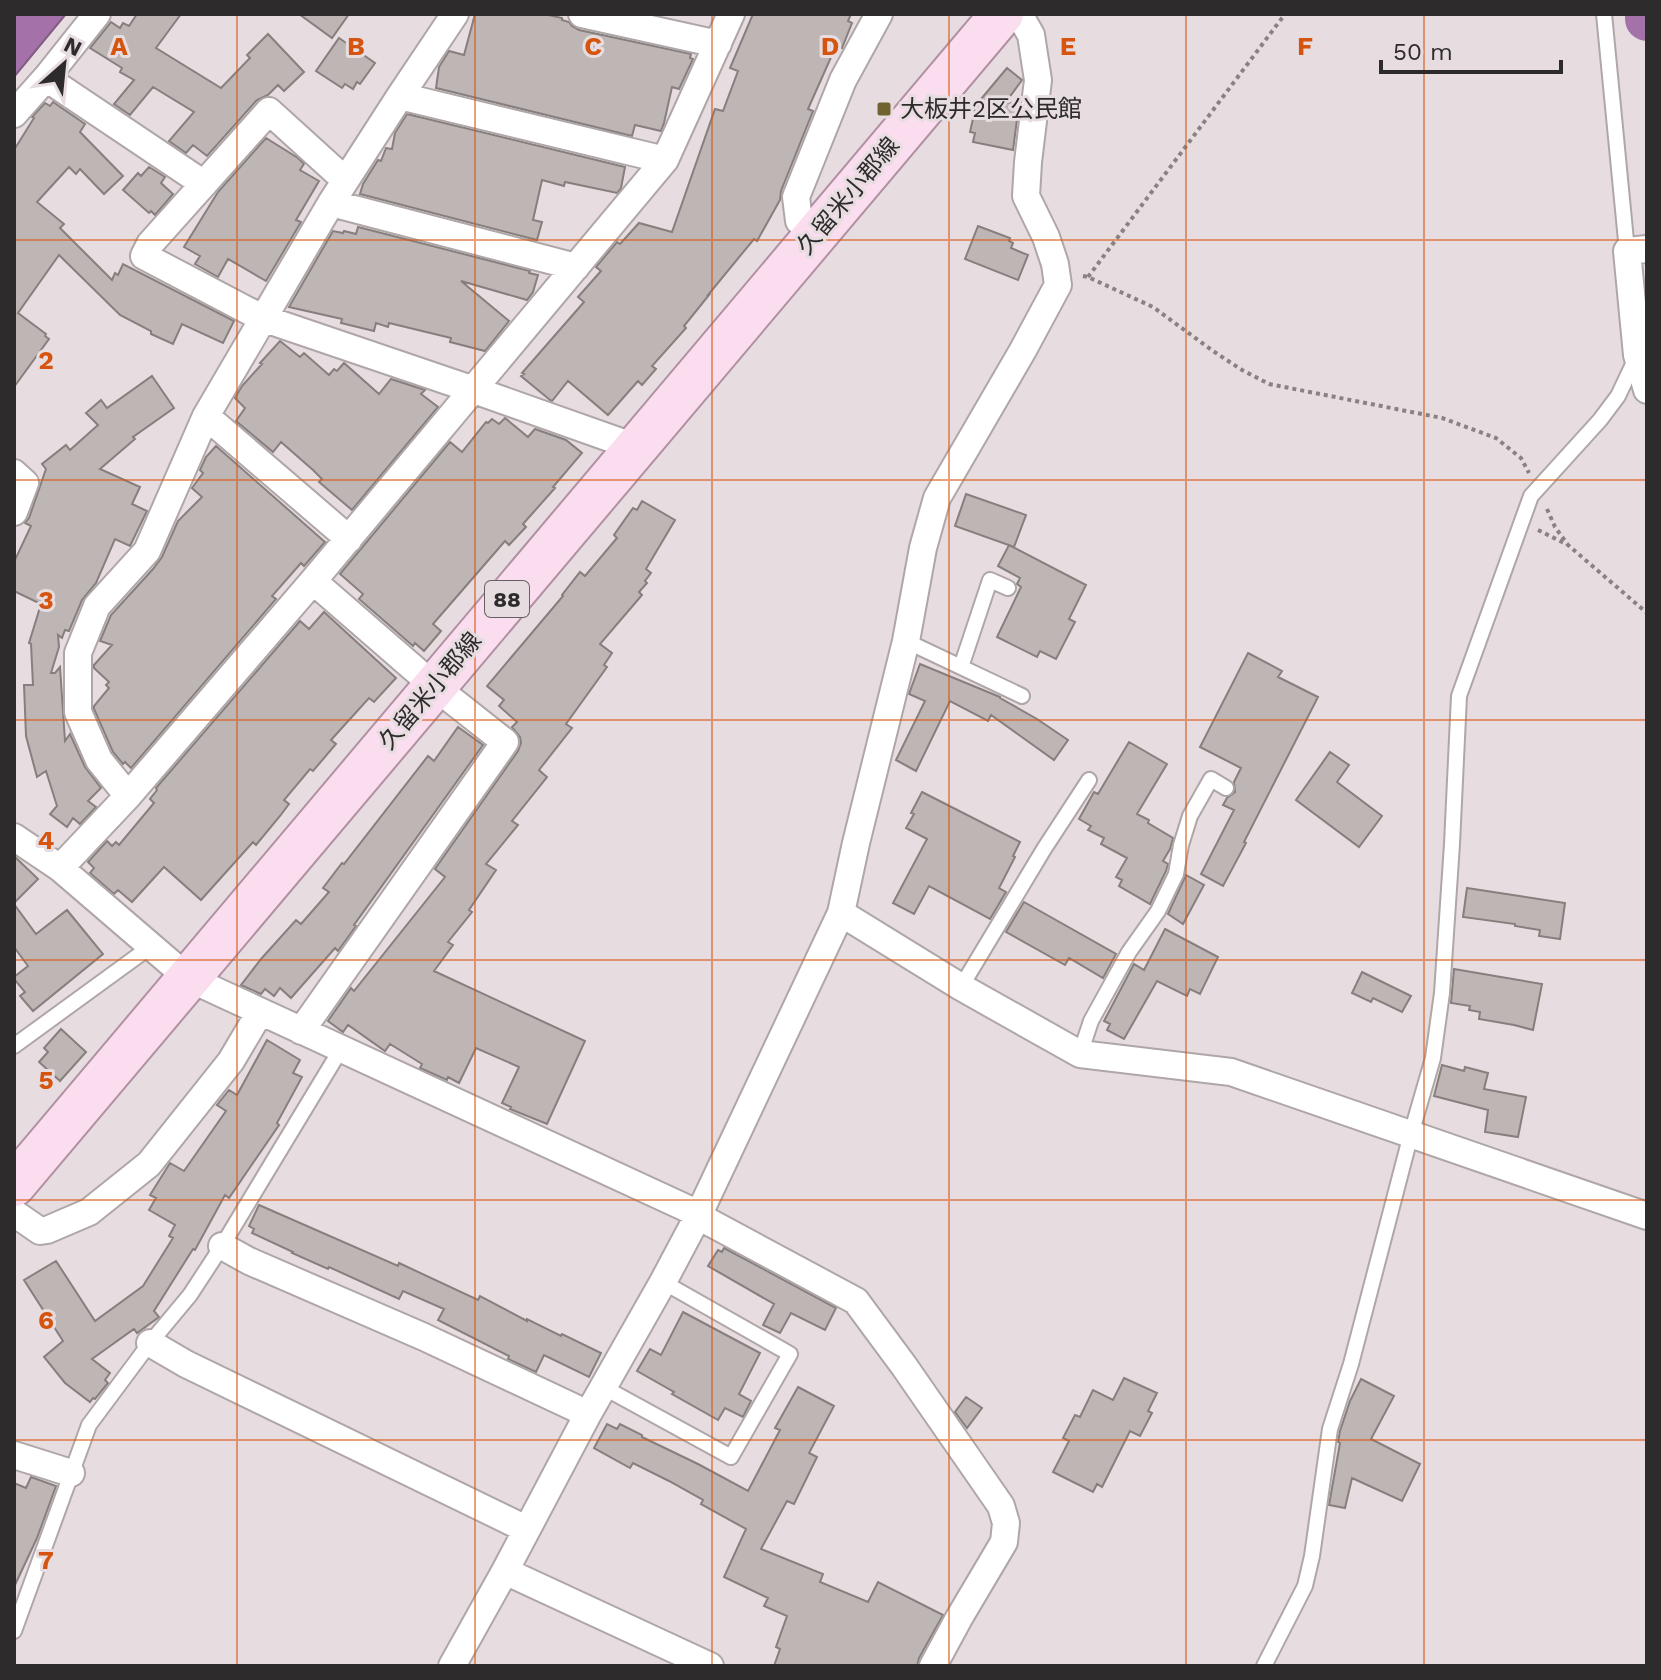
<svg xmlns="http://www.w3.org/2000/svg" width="1661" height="1680" font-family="'Work Sans','Noto Sans JP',sans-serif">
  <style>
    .water { fill: #a471a8; stroke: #815c83; stroke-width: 2 }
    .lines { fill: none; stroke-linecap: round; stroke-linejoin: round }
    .river { stroke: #a471a8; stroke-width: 44 }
    .building { fill: #beb5b5; stroke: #877e7e; stroke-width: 2 }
    .lane-casing { stroke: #afa6a8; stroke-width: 18 }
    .street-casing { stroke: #afa6a8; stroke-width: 30 }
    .primary-casing { stroke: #b090a2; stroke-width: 46 }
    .path { stroke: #888283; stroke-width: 4; stroke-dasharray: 4 4; stroke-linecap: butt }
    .lane { stroke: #fff; stroke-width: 14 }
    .street { stroke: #fff; stroke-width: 26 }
    .primary { stroke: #faddee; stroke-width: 42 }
    .grid { fill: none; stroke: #d5540f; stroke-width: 2; stroke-opacity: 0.55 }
    .poi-dot { fill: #706330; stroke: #e7dde0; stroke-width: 3 }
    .labels { text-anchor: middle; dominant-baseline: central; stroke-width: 6; stroke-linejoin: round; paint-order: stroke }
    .shield { fill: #e7dde0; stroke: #666062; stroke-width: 2 }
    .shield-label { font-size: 22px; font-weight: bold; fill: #2e2b2c }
    .poi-label { font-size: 24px; fill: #2e2b2c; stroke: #e7dde0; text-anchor: start }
    .street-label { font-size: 24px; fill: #2e2b2c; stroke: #e7dde0 }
    .grid-label { font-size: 26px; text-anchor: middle; font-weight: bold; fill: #d5540f; stroke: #e7dde0; stroke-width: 6; stroke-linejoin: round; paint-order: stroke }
  </style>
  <rect width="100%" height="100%" fill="#e7dde0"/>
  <path class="water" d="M14,14H66L14,77Z"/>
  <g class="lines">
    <path class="river" d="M1647,14V19"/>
  </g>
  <path class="building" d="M137,14H181L156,48L221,88L250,58L247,55L268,34L304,72L284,91L278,85L268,95L257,100L207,156L193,145L186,153L169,141L194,112L153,87L130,115L114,104L134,80L120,72L122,68L90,48L111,22L120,28L123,23L129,26Z
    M299,14H349L332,38Z
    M475,14H544L562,18V20L569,22L572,26L579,30L691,54L690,58L693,59L679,89L672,87L664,123L661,131L635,125L632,136L436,88L439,67L449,51L464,55Z
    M753,14H851L848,21L852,23L842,48L836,46L808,109L813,111L781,191L780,200L757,241L754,239L708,295H709L684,326L686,328L652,366L656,369L642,385L638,381L608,415L568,381L552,401L550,400L521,376L524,374L522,373L584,302L578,297L601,271L596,267L617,242L620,244L639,223L672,232L715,109L723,111L738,71L730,68Z
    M339,38L375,63L360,84L357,82L353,89L345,84L342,88L316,71Z
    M1007,68L1022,80L1006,102L1019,104L1013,150L973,142L975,133L970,132L976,105Z
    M53,102L85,124L80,132L123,176L104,194L80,169L76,174L69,167L37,202L64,224L60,228L112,280L115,273L118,275L123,264L234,321L223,343L182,324L173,344L151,334V331L120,315L59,255L18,313L46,334L45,336L49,339L14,387V150L34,118L32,117L45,103L50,106Z
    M407,114L625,167L621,188L617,193L565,182L564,186L542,180L533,220L542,222L537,240L360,194L363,184L378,160L381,161L386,148L392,149L395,133Z
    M266,138L298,158L304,164L300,170L319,181L296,220L301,222L266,281L228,259L218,277L195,264L200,256L184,247L218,192Z
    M149,167L165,177L161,183L173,194L155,215L151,211L149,213L123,190L138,173L141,176Z
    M978,226L1010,238L1009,241L1013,243L1011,248L1028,255L1018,280L965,259Z
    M358,227L530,271L529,273L538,275L533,292L527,300L461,281L509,321L485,351L450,342L451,338L389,323L388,327L376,323L374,331L341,323L342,319L289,307L333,231L343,233L344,231L356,234Z
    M280,341L300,357L304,353L329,375L334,369L337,371L344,363L379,394L391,379L425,390L421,394L438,407L352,510L319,482L322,479L313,470L281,442L273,452L236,421L245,408L235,398L242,386L262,364L260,363Z
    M152,376L174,408L133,437L135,439L100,469L140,487L132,504L147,511L130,546L115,539L96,583L82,600L69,631L65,630L62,638L58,635L59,647L51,673H55L60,667L65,741L70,734L85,767L101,788L88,801L96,807L80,824L73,818L67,827L50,814L57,806L46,771L37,777L26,736L24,685H33L31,644L29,643L41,604L14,591V562L31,526L25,523L29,518L46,469L42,464L66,445L70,450L98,425L86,413L101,400L107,408Z
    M505,418L528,437L535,429L566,440L582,453L553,487L555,488L523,524L526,527L509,545L505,541L433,624L441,631L424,651L415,643L413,646L359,599L363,594L340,574L450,442L462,452L486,422L488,423L492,419L499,424Z
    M216,446L325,542L304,566L301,563L272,596L276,599L131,768L125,762L123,764L113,752L94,709V706L109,688L106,685L109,682L94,668V665L112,645L100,641L111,615L153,569L162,557L178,521L202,497L192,488L203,473L200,470L206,457Z
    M966,494L1026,515L1014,547L955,526Z
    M642,501L675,520L646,569L651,573L645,581L647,583L639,592L642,595L600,644L612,653L604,665L607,667L566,724L572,728L539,770L547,777L512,821L518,825L486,864L496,870L469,910L472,912L448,942L453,945L434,971L585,1041L547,1124L510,1109L511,1107L502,1103L519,1067L476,1048L459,1083L448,1077L447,1080L420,1068L422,1064L390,1044L385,1051L348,1025L343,1032L328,1021L351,988L354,991L445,877L435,869L518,751L521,743L520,737L512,727L517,722L499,706L504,700L487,686L563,596L562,595L580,572L585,576L617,538L614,535L633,508L637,510Z
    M1009,545L1086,585L1069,619L1075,622L1056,659L1040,651L1037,657L997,637L1021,587L1017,584L1020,578L998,566Z
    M324,612L396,678L374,702L369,698L331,740L336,744L313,771L310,769L284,800L289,804L280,816L256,845L253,842L201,900L164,867L132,902L118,890L114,894L90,873L94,868L88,862L107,841L112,846L116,842L119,845L154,803L150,799L157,790L156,788L300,621L309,629Z
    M1248,653L1282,671L1278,677L1318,697L1244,842L1246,843L1223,886L1201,874L1234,810L1223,805L1227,798L1235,792L1234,782L1241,768L1200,747Z
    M920,664L1000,697V698L1037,719L1068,740L1054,760L991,715L988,721L950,701L916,771L896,760L925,701L909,694Z
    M458,727L483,745L354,925L356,926L338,951L335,948L291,998L280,988L274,996L265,989L261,994L241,985L261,959L296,920L301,924L329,892L323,888L342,863L344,864L428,756L434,761Z
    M1129,742L1167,764L1137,814L1149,820L1148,823L1173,838L1170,849L1163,861L1168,864L1166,871L1150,904L1119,886L1122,880L1116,877L1127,858L1101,844L1104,838L1088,830L1091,826L1079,819L1094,792L1098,794Z
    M1330,752L1349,765L1337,782L1382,816L1359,847L1296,800Z
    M922,792L1020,842L1013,856L1015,857L999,888L1006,892L990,919L929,886L914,914L893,903L927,839L906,828L914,814L911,813Z
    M14,856L38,879L14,903Z
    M1186,875L1204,885L1183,924L1168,914Z
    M1467,888L1565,903L1560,939L1539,936L1540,930L1515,926V924L1463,917Z
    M1024,902L1116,954L1103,978L1069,958L1065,965L1006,932Z
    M14,904L36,934L67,910L103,954L33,1011L20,996L25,992L14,979V977L28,966L14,947Z
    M1165,929L1218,957L1200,994L1190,989L1187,996L1157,981L1124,1039L1107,1030L1110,1024L1104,1021L1134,964L1144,970Z
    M1454,969L1542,984L1533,1030L1514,1025L1479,1019L1480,1012L1469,1010L1470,1006L1451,1003Z
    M1362,972L1411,996L1402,1012L1373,998L1371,1002L1352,993Z
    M61,1029L86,1052L60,1081L39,1062L48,1052L44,1048Z
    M267,1040L300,1060L293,1073L302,1077L277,1123L279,1125L229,1198L225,1195L195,1250L193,1249L154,1311L159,1317L137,1333L134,1329L92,1359L110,1373L105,1380L108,1383L95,1399L93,1398L90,1402L65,1383L44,1357L63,1341L24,1280L56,1261L95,1321L143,1286L173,1238L169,1236L175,1225L149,1210L156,1198L150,1195L170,1163L184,1171L226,1111L217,1105L229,1090L237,1095Z
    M1442,1065L1464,1071L1465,1067L1488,1073L1484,1089L1526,1097L1518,1137L1485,1132L1488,1110L1434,1096Z
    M259,1205L398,1266L399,1263L478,1300L480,1296L527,1321V1319L561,1336L562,1334L601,1353L589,1377L544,1355L536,1372L508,1359L509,1356L438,1320L444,1309L403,1291L399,1299L329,1267L328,1269L292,1253L293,1252L252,1233L254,1229L249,1226Z
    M724,1248L836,1308L825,1330L791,1313L780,1333L763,1325L774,1304L708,1266L718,1250L722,1252Z
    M683,1312L760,1353L739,1394L751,1401L743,1417L725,1408L718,1420L672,1394L674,1392L637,1371L650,1349L661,1355Z
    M1124,1378L1157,1393L1148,1411L1152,1413L1140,1436L1130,1431L1102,1487L1097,1484L1093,1492L1053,1472L1069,1441L1063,1438L1075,1415L1080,1417L1093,1390L1113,1400Z
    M1361,1379L1394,1396L1371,1439L1420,1464L1402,1501L1352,1478L1345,1508L1329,1505L1340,1443L1338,1442L1340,1431L1350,1401Z
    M798,1387L834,1406L809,1453L817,1457L794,1504L787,1501L761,1549L823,1574L820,1582L868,1602L878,1582L943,1615L919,1658L917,1666H774L780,1649L776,1647L787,1616L764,1606L768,1598L724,1577L746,1529L701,1504L703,1500L669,1481L633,1463L630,1468L594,1448L607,1424L617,1429L620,1424L642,1435V1437L698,1464L748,1491L780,1430L775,1428Z
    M966,1397L982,1408L967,1428L955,1412Z
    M31,1477L56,1486L37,1538L14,1587V1483L26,1488Z"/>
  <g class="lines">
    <defs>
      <path id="lane" d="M1604,14L1627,251
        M906,641L1022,696
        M961,667L990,580L1008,588
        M961,987L1044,849L1089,780
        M14,1046L150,947
        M1080,1054L1091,1021L1129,952L1158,911L1176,874L1181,845L1190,816L1211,779L1226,788
        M603,1387L731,1457L790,1354L663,1282
        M14,1631L89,1425L150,1343L190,1295L222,1246L341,1049
        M1264,1666L1305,1586L1312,1556L1330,1429L1351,1364L1411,1134L1433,1058L1442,993L1452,844L1459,696L1531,496L1600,420L1618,396L1636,358"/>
      <path id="street" d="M582,14L718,44
        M46,78L204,184
        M400,96L665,160
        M14,114L46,78L97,14
        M345,180L269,111L150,244L144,256L262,318L474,390L635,447
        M331,203L576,267
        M817,232L799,221L796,197L843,80L879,14
        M1647,249L1627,251L1637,355L1647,390
        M206,416L349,539
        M14,473L25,483L14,512
        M128,796L99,760L78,712V653L97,606L147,551L206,416L331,203L400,96L455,14
        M14,837L60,868L188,978L699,1214
        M60,868L128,796L313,581L665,160L731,14
        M841,913L961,987L1080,1054L1231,1072L1647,1216
        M301,1031L505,742L434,686L313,581
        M14,1213L40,1231L47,1230L89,1212L149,1164L231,1061L260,1012
        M698,1216L856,1301L904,1366L1001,1506L1006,1523L1004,1542L959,1618L933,1666
        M222,1246L249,1261L424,1337L588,1414
        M150,1343L186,1364L526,1529
        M14,1455L71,1473
        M505,1571L710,1666
        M452,1666L505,1571L588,1414L663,1282L698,1216L841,913L856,843L906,641L923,548L937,498L1023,350L1058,285L1055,264L1046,237L1026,196L1028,162L1038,80L1031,35L1019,14"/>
      <path id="primary" d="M14,1185L1002,14"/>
    </defs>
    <use href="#lane" class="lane-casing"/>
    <use href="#street" class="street-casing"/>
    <use href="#primary" class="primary-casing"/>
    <path class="path" d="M1083,276L1088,277L1153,307L1213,351L1242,370L1269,384L1442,418L1496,438L1521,458L1529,473
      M1088,277L1285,14
      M1547,509L1555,527L1568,545
      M1538,530L1568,545L1647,613"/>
    <use href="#lane" class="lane"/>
    <use href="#street" class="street"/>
    <use href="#primary" class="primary"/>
  </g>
  <path class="grid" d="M237,14V1666M475,14V1666M712,14V1666M949,14V1666M1186,14V1666M1424,14V1666M14,240H1647M14,480H1647M14,720H1647M14,960H1647M14,1200H1647M14,1440H1647"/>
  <rect class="poi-dot" x="876" y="101" width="16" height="16" rx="4"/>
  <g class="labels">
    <rect class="shield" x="485" y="581" width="44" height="36" rx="6"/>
    <g class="shield-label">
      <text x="507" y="599">88</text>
    </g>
    <g class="poi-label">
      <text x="900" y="109">大板井2区公民館</text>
    </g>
    <g class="street-label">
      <text transform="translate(848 196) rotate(-50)">久留米小郡線</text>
      <text transform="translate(430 691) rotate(-50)">久留米小郡線</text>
    </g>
  </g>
  <g class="grid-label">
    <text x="119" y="55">A</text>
    <text x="356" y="55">B</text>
    <text x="593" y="55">C</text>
    <text x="830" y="55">D</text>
    <text x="1068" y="55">E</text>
    <text x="1305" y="55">F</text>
    <text x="46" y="369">2</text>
    <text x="46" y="609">3</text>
    <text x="46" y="849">4</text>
    <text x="46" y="1089">5</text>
    <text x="46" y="1329">6</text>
    <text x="46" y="1569">7</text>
  </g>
  <rect width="1661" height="1680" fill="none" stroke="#2e2b2c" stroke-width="32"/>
  <g transform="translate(64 64) rotate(27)" stroke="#e7dde0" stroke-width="6" paint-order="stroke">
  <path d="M0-6L14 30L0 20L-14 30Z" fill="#2e2b2c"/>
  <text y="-12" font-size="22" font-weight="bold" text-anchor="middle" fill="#2e2b2c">N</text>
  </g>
  <path d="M1381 60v12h180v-12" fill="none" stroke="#2e2b2c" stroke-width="4"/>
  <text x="1393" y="60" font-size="24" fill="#2e2b2c" stroke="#e7dde0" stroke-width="6" paint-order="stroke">50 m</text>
</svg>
